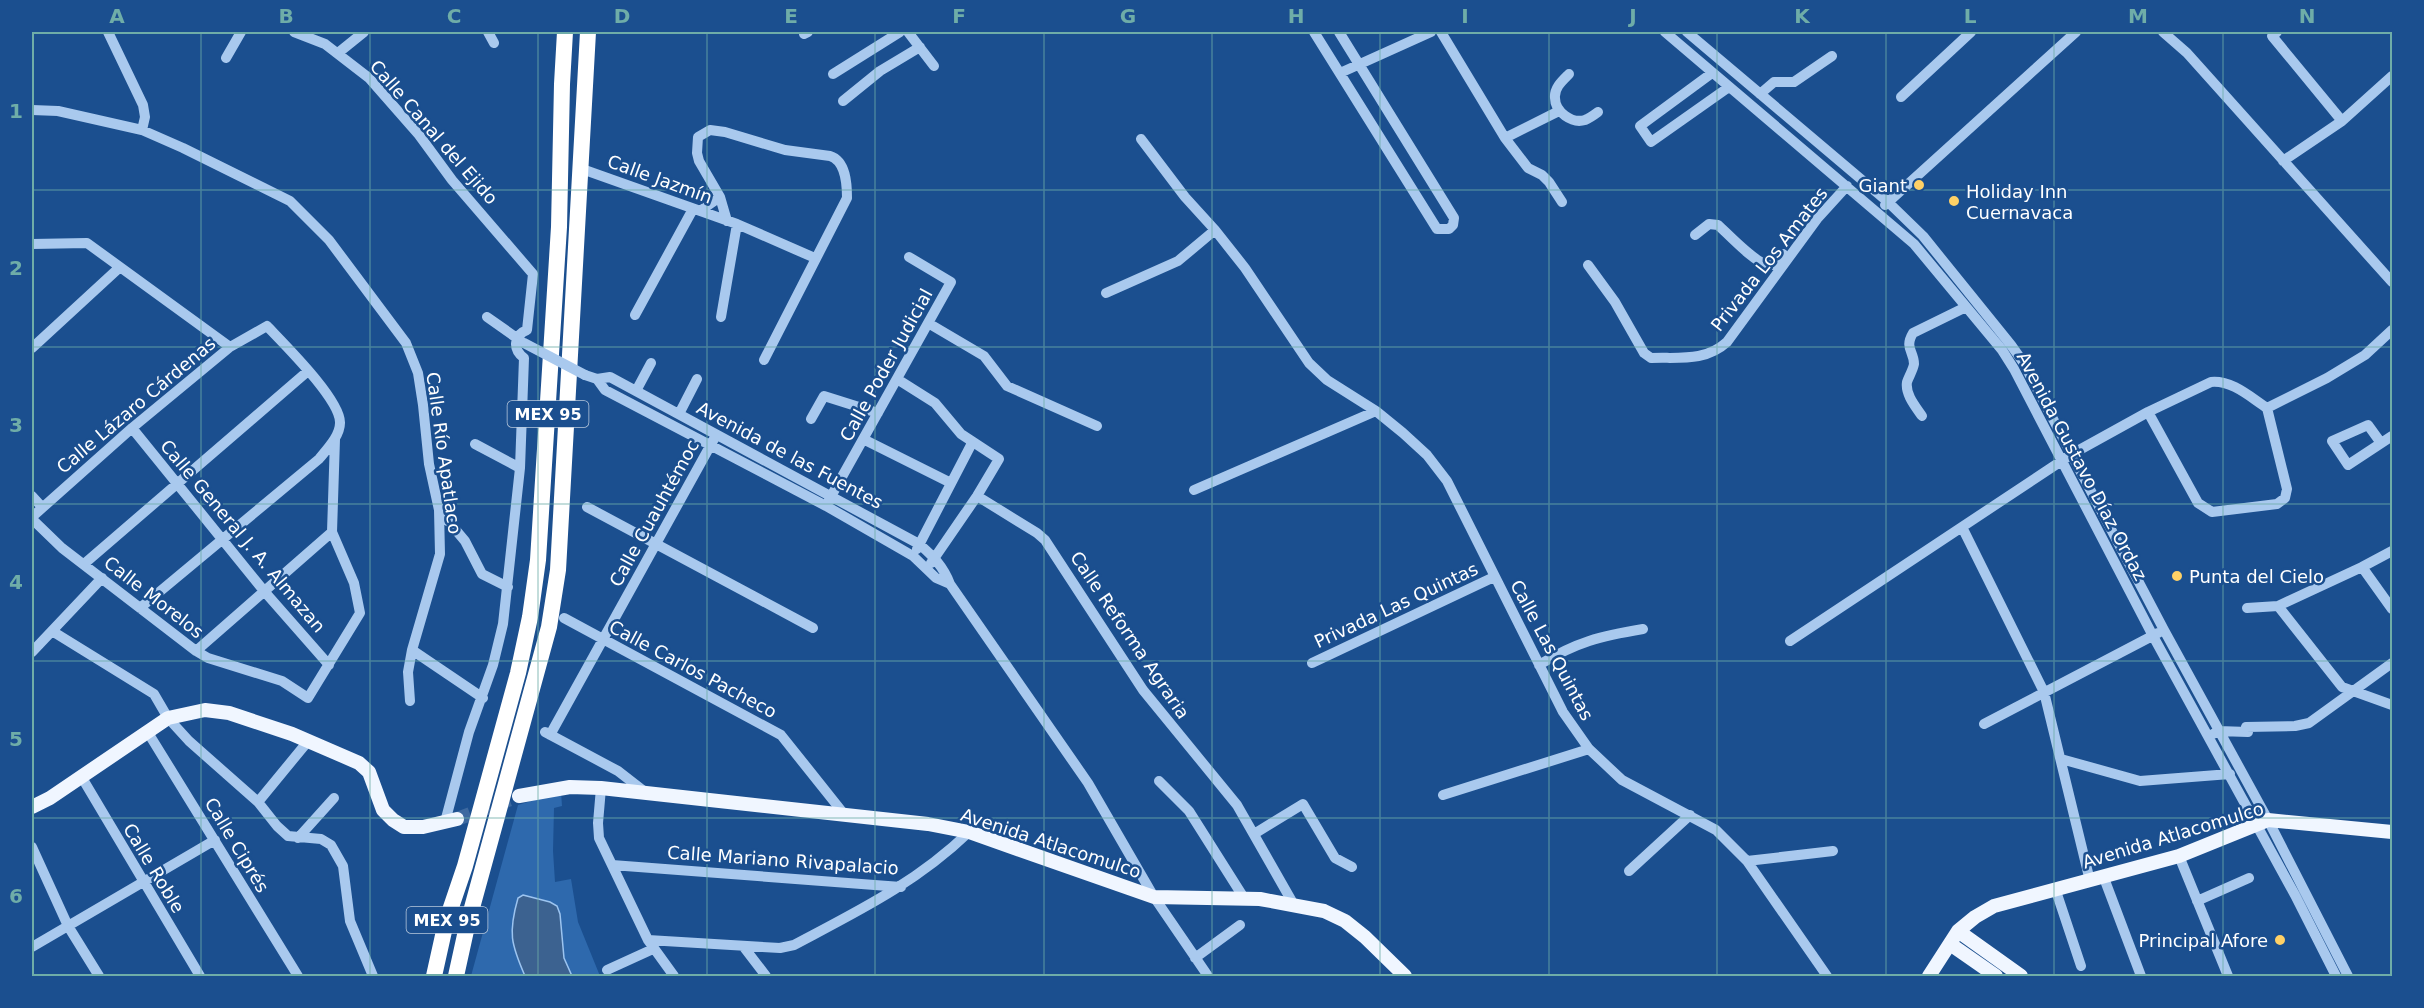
<svg xmlns="http://www.w3.org/2000/svg" width="2424" height="1008" font-family="'DejaVu Sans',sans-serif">
  <style>
    .green { fill: #2e69ad }
    .water { fill: #3c6290; stroke: #9cc4f0; stroke-width: 1.5 }
    .lines { fill: none; stroke-linecap: round; stroke-linejoin: round }
    .major-tunnel { stroke: #3d69a0; stroke-width: 14; stroke-dasharray: 14 7; stroke-linecap: butt }
    .minor { stroke: #a9c9ee; stroke-width: 10 }
    .major { stroke: #f0f6ff; stroke-width: 14 }
    .highway { stroke: #fff; stroke-width: 16 }
    .minor-bridge { stroke: #a9c9ee; stroke-width: 10 }
    .grid { fill: none; stroke: #6fada8; stroke-width: 1.5; stroke-opacity: 0.55 }
    .poi-dot { fill: #ffd166; stroke: #1b4f8f; stroke-width: 2 }
    .labels { text-anchor: middle; dominant-baseline: central; stroke-width: 5; stroke-linejoin: round; paint-order: stroke }
    .shield { fill: #1b4f8f; stroke: #bbcadd; stroke-width: 1.5 }
    .shield-label { font-size: 16px; font-weight: bold; fill: #fff }
    .street-label { font-size: 18px; fill: #fff; stroke: #1b4f8f }
    .poi-label { font-size: 18px; fill: #fff; stroke: #1b4f8f; text-anchor: end }
    .neatline { fill: none; stroke: #6fada8; stroke-width: 2 }
    .grid-label { font-size: 20px; text-anchor: middle; font-weight: bold; fill: #6fada8 }
  </style>
  <rect width="100%" height="100%" fill="#1b4f8f"/>
  <path class="green" d="M561,792L562,806L554,808L553,851L555,882L571,879L578,922L600,976H471L518,805Z"/>
  <path class="water" d="M523,895L550,902L557,906L560,914L564,958L572,976H525C511,944 508,933 518,898Z"/>
  <g class="lines">
    <path class="major-tunnel" d="M457,819L519,796"/>
    <path class="minor" d="M108,32L143,105L145,117L142,130
      M294,32L325,44L369,78L419,135L452,180L533,274L527,330C514,335 512,349 524,358L520,468L503,624L493,665L469,732L445,822
      M488,32L494,43
      M908,32L934,66
      M1314,32L1437,229H1449L1453,225L1454,218L1339,32
      M1441,32L1505,138L1528,168L1542,175L1549,182L1562,202
      M1665,32L1914,244L2002,350L2014,369L2153,636L2295,895L2336,976
      M1687,32L1888,202L1923,236L2011,345L2023,362L2164,630L2268,820L2348,976
      M2163,32L2187,53L2392,282
      M2277,32L2272,36L2342,121
      M804,34L808,32
      M338,53L364,32
      M226,58L241,32
      M1340,73L1431,32
      M1712,73L1640,126L1651,142L1729,87
      M833,74L900,32
      M1569,74C1562,81 1554,88 1555,98C1555,112 1572,124 1585,120C1590,118 1594,115 1598,112
      M1760,94L1774,82H1794L1832,56
      M1901,97L1971,32
      M843,101L880,71L920,47
      M32,110L58,111L142,130L183,148L290,201L329,240L406,343L418,373L423,405L429,464L439,510L440,554L412,650L408,672L410,701
      M1505,138L1559,111
      M1141,139L1185,197L1215,230L1245,268L1309,363L1327,380L1376,411L1403,433L1427,455L1447,481L1563,712L1589,749L1622,780L1716,830L1747,861L1827,976
      M2283,161L2342,121L2392,76
      M582,169L737,224L815,258
      M1885,205L2076,32
      M700,211L720,197
      M727,221L720,197L699,161L697,153L698,137L710,130L725,132L785,150L830,156C846,161 847,184 847,198L764,360
      M1695,235L1709,224L1718,225C1728,234 1755,263 1768,265C1775,266 1779,258 1783,254
      M32,244L87,243L230,347
      M1588,265L1615,302L1644,353L1651,358C1679,357 1705,362 1727,342L1817,219L1847,186
      M1106,293L1178,261L1215,230
      M635,315L693,209
      M487,317L521,341
      M721,317L737,224
      M928,323L984,356L1007,386L1097,426
      M32,348L120,267
      M585,375L597,379L610,377L919,544C933,556 943,566 950,584L1088,783L1154,897L1208,976
      M597,379L605,390L826,506L913,556L936,578L950,584
      M897,379L935,403L961,434L999,459L977,496L931,563
      M636,391L651,363
      M2267,408L2327,378L2365,355L2392,330
      M679,414L697,379
      M1922,416C1915,406 1905,394 1907,382C1909,376 1913,370 1914,364C1914,351 1904,348 1913,333L1966,307
      M811,419L824,396L878,413
      M132,428L264,591L329,665
      M863,439L951,483
      M2381,443L2368,425L2332,441L2348,465L2392,436
      M475,444L520,468
      M1194,490L1376,411
      M32,496L42,507
      M977,496L1037,533L1045,540L1143,690L1237,805L1294,905
      M829,500L951,282L909,257
      M587,507L813,628
      M439,510L465,541L482,574L508,587
      M32,517L132,428L230,347L267,326C284,344 341,400 340,423C340,436 327,449 319,459L140,608
      M32,519L62,548L196,651L208,658L282,681L308,698L360,613L354,583L332,532L335,439
      M1962,527L2044,692L2090,881
      M917,549L972,443
      M84,564L308,371
      M2362,567L2392,609
      M2278,606L2342,687L2392,705
      M2247,608L2278,606L2362,567L2392,551
      M564,618L781,735L844,814
      M52,631L154,694L168,718L189,741L258,802L277,826L288,836L321,839L331,845L343,866L350,921L373,976
      M1790,641L2072,454L2148,412L2211,382C2232,380 2250,397 2267,408L2287,489L2285,498L2277,504L2212,512L2198,503L2148,412
      M412,650L483,698
      M196,651L332,532
      M32,652L102,578
      M1312,663L1494,577
      M1539,665C1576,642 1601,636 1643,629
      M1984,724L2158,633
      M147,731L298,976
      M545,732L618,771L645,792
      M2213,734L2218,731L2248,732L2246,727L2295,726L2309,723L2392,663
      M550,735L714,439
      M2061,759L2140,781L2230,774
      M81,776L200,976
      M1159,781L1189,811L1244,898
      M601,788L598,823L599,838L648,940L674,976
      M1443,795L1589,749
      M258,802L309,740
      M1254,834L1303,804L1335,858L1352,867
      M298,838L334,798
      M32,847L68,926L99,976
      M2179,856L2228,976
      M1747,861L1833,851
      M612,865L901,887
      M1629,871L1690,815
      M2104,878L2141,976
      M2055,888L2081,966
      M2197,901L2249,878
      M648,940L780,948L794,945C858,911 916,883 969,832
      M743,946L766,976
      M32,947L215,840
      M1195,958L1240,925
      M607,970L653,949"/>
    <path class="major" d="M519,796L570,787L601,788L928,824L969,832L1154,897L1260,899L1324,911L1345,921L1365,937L1405,976
      M32,807L50,798L168,718L205,710L229,713L292,734L359,763L369,772L383,810L393,820L404,827H423L457,819
      M1958,931L2021,976
      M1950,944L1996,976
      M1929,976L1958,931L1975,917L1994,906L2179,856L2268,820L2392,832"/>
    <path class="highway" d="M434,976L446,922L465,866L518,673L530,617L538,560L559,227L562,84L565,32
      M456,976L467,926L549,627L558,570L588,32"/>
    <path class="minor-bridge" d="M524,343L585,375"/>
  </g>
  <path class="grid" d="M201,32V976M370,32V976M538,32V976M707,32V976M875,32V976M1044,32V976M1212,32V976M1380,32V976M1549,32V976M1717,32V976M1886,32V976M2054,32V976M2223,32V976M32,190H2392M32,347H2392M32,504H2392M32,661H2392M32,818H2392"/>
  <g class="poi-dot">
    <circle cx="1919" cy="185" r="6"/>
    <circle cx="1954" cy="201" r="6"/>
    <circle cx="2177" cy="576" r="6"/>
    <circle cx="2280" cy="940" r="6"/>
  </g>
  <g class="labels">
    <g class="shield">
      <rect x="507.5" y="401" width="81" height="26" rx="4.5"/>
      <rect x="406.5" y="907" width="81" height="26" rx="4.5"/>
    </g>
    <g class="shield-label">
      <text x="548" y="414">MEX 95</text>
      <text x="447" y="920">MEX 95</text>
    </g>
    <g class="street-label">
      <text transform="translate(434 132) rotate(49)">Calle Canal del Ejido</text>
      <text transform="translate(660 179) rotate(20)">Calle Jazmín</text>
      <text transform="translate(1769 259) rotate(-52)">Privada Los Amates</text>
      <text transform="translate(886 365) rotate(-61)">Calle Poder Judicial</text>
      <text transform="translate(136 405) rotate(-40)">Calle Lázaro Cárdenas</text>
      <text transform="translate(444 453) rotate(82)">Calle Río Apatlaco</text>
      <text transform="translate(790 455) rotate(28)">Avenida de las Fuentes</text>
      <text transform="translate(2082 466) rotate(62)">Avenida Gustavo Díaz Ordaz</text>
      <text transform="translate(654 513) rotate(-61)">Calle Cuauhtémoc</text>
      <text transform="translate(243 536) rotate(50)">Calle General J. A. Almazan</text>
      <text transform="translate(154 597) rotate(38)">Calle Morelos</text>
      <text transform="translate(1396 605) rotate(-25)">Privada Las Quintas</text>
      <text transform="translate(1130 635) rotate(56)">Calle Reforma Agraria</text>
      <text transform="translate(1552 650) rotate(62)">Calle Las Quintas</text>
      <text transform="translate(693 669) rotate(28)">Calle Carlos Pacheco</text>
      <text transform="translate(2173 835) rotate(-17)">Avenida Atlacomulco</text>
      <text transform="translate(1051 843) rotate(18)">Avenida Atlacomulco</text>
      <text transform="translate(237 845) rotate(59)">Calle Ciprés</text>
      <text transform="translate(783 860) rotate(4)">Calle Mariano Rivapalacio</text>
      <text transform="translate(154 868) rotate(59)">Calle Roble</text>
    </g>
    <g class="poi-label">
      <text x="1907" y="185">Giant</text>
      <text x="1966" y="191" text-anchor="start">Holiday Inn<tspan x="1966" dy="21">Cuernavaca</tspan></text>
      <text x="2189" y="576" text-anchor="start">Punta del Cielo</text>
      <text x="2268" y="940">Principal Afore</text>
    </g>
  </g>
  <rect width="2424" height="1008" fill="none" stroke="#1b4f8f" stroke-width="66"/>
  <rect x="33" y="33" width="2358" height="942" class="neatline"/>
  <g class="grid-label">
    <text x="117" y="23">A</text>
    <text x="286" y="23">B</text>
    <text x="454" y="23">C</text>
    <text x="622" y="23">D</text>
    <text x="791" y="23">E</text>
    <text x="959" y="23">F</text>
    <text x="1128" y="23">G</text>
    <text x="1296" y="23">H</text>
    <text x="1465" y="23">I</text>
    <text x="1633" y="23">J</text>
    <text x="1802" y="23">K</text>
    <text x="1970" y="23">L</text>
    <text x="2138" y="23">M</text>
    <text x="2307" y="23">N</text>
    <text x="16" y="118">1</text>
    <text x="16" y="275">2</text>
    <text x="16" y="432">3</text>
    <text x="16" y="589">4</text>
    <text x="16" y="746">5</text>
    <text x="16" y="903">6</text>
  </g>
</svg>
